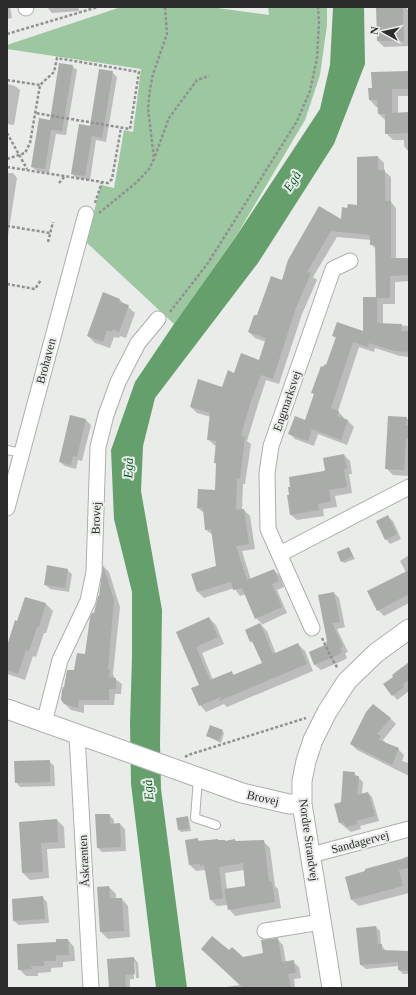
<svg xmlns="http://www.w3.org/2000/svg" width="416" height="995" font-family="'Times New Roman',serif">
  <style>
    .green { fill: #9dc7a0 }
    .water { fill: #65a06c }
    .shadow { fill: #0003; fill-rule: evenodd }
    .building { fill: #aaacaa }
    .lines { fill: none; stroke-linecap: round; stroke-linejoin: round }
    .service-casing { stroke: #acafac; stroke-width: 10 }
    .minor-casing { stroke: #acafac; stroke-width: 17 }
    .tertiary-casing { stroke: #acafac; stroke-width: 21 }
    .path { stroke: #909190; stroke-width: 2.5; stroke-dasharray: 3 2; stroke-linecap: butt }
    .service { stroke: #fff; stroke-width: 8 }
    .minor { stroke: #fff; stroke-width: 15 }
    .tertiary { stroke: #fff; stroke-width: 19 }
    .labels { text-anchor: middle; dominant-baseline: central; stroke-width: 4; stroke-linejoin: round; paint-order: stroke }
    .street-label { font-size: 12px; fill: #2b2c2b; stroke: #eaecea }
    .water-label { font-size: 13px; font-style: italic; fill: #00601e; stroke: #eaecea }
  </style>
  <rect width="100%" height="100%" fill="#eaecea"/>
  <path class="green" d="M121,7H210L269,15L268,7H327V25L320,75L305,120L235,238L174,324L86,242L101,185L114,188L124,130L133,132L141,69L7,49V45Z"/>
  <path class="water" d="M333,7H364L365,64L334,144L258,263L155,398L143,446L141,491L162,610L160,743L161,789L187,988H156L131,784L130,723L132,657V592L114,519L111,450L135,382L174,324L235,238L320,109L330,65Z"/>
  <path class="shadow" d="M7,7H10L12,18L7,19Z
    M47,7H78L79,11L52,13Z
    M377,7H406L408,10L409,46L384,47L378,41Z
    M72,66L77,70L66,135L56,134L49,173L37,171L32,167Z
    M408,69H409V96H398V113H409V152L404,146V140H393L386,133L385,120L379,114V107H376L370,100L373,89L408,72Z
    M112,72L117,77L106,142L96,140L90,180L77,178L72,174Z
    M7,84L15,86L20,90L14,125L7,124Z
    M378,157L384,163V171L391,177V202L396,208V259H409V281L395,282V304H383V324L409,326V357L400,356L375,348L374,352L359,347L338,411L344,418L343,419L348,421L354,427L347,445L318,434L314,446L295,439L289,433L305,421L315,395L312,392L324,368L327,366L336,338L333,336L364,332L377,298L376,249L371,244V240L337,237L313,277L317,280L302,314L279,384L266,380L256,411L247,441L251,444L245,484H243L242,510H244L250,516L255,549L242,551L251,580L274,570L280,576L284,587L277,590L287,613L261,625L267,631L276,654L298,644L305,651L313,671L227,707L224,704L206,712L200,705V686L177,632L209,618L216,625L224,644L202,653L213,680L231,672L235,676L263,664L256,646L251,641L246,630L262,624L256,618L246,594L240,596L234,588L204,598L198,592L192,574L217,566L213,535L206,530L205,514L198,508L216,491L217,465L215,463L217,446L214,445L208,439L211,417L197,413L191,407L223,388L235,374L259,361L266,342L255,338L249,332L257,317L282,282L289,261L342,220L348,209L358,206Z
    M7,173H13L17,178L7,242Z
    M104,294L120,300L135,313L126,338L120,336L119,338L114,337L110,348L95,343L88,336Z
    M71,416L86,420L91,425L82,461L78,460L76,469L65,466L60,462Z
    M406,418L409,420V476L393,475L386,468Z
    M344,455L350,461L352,474H349L352,493L335,496L337,507L323,509L324,516L297,520L291,515Z
    M388,517L393,521L401,539L390,544L386,539Z
    M349,548L355,559L344,563L342,561Z
    M409,555V603L384,616L378,610L406,572L400,561Z
    M104,567L109,572L120,607L113,674L115,679L122,684L121,694H115L114,705H84V713L71,710L65,704V688L86,655L100,597Z
    M67,570L72,574L69,592L50,589L45,584Z
    M334,593L339,598L345,627L337,629L348,652L345,653L347,658L344,660L321,670L315,665L310,652L328,645Z
    M26,598L46,604L53,611L46,633H44L36,657L33,656L25,680L7,674V645H8L18,622Z
    M409,663V691L397,700L393,695Z
    M390,718L396,724L383,740L386,743V744L398,749L404,755L402,761L409,763V776L357,750L351,744Z
    M222,731L224,733L221,743L207,736Z
    M49,761L54,766L55,786L20,787L16,782Z
    M354,773L363,782L362,794L368,793L372,797L379,821L360,826L361,829L351,832L340,823Z
    M109,815L114,820V825L120,824L125,829L126,851L102,852L98,848Z
    M187,817L189,819L191,831L181,832L179,830Z
    M57,820L64,827L65,848L47,849L49,878L30,880L23,873L20,823Z
    M198,840L200,841L225,842L235,840L237,842L263,841L270,848L275,886L278,889L281,908L235,916L229,909L228,905L217,906L211,900L206,870L196,871L190,865ZM244,870L246,887L227,890L225,873Z
    M409,856V893L359,906L352,900L403,859V858Z
    M109,887L116,894V899H122L128,906L130,937L108,939L101,932Z
    M43,898L47,902L49,923L19,925L14,921Z
    M376,927L380,931L381,945L386,951L409,952V974H403L399,970V966L366,969L361,965L357,929Z
    M277,939L283,945L286,963L293,962L299,967L301,978L294,979L295,988H219L240,985L230,951L242,958L264,954Z
    M68,940L74,947L75,961L63,962V967L51,968V972L38,973V976H26L19,969L57,943Z
    M134,958L138,963L139,978H136L135,962H133L134,979H130V988H110Z"/>
  <path class="building" d="M376,7H403L404,41H377Z
    M59,63L73,65L62,131L51,130L45,169L31,167L39,118L50,120Z
    M99,69L113,71L102,138L92,136L85,176L71,174L79,124L90,126Z
    M409,71V89H392V113L409,112V133L385,134V114H378L377,100H369L368,88H372L371,72Z
    M378,156V170H385V201H391V258H409V275L390,276V298H377V323L402,324L401,331H409V352L394,351L369,343L368,347L353,342L331,408L339,411L337,416L348,420L341,440L312,429L308,441L288,434L295,416L305,420L314,394L311,393L321,366L323,367L325,364L326,365L336,337L332,336L337,322L363,331V297H376L375,245H370V235L331,231L307,272L311,273L296,308L273,379L261,375L250,404L241,436L245,437L240,479L237,478L236,510L244,509L249,544L236,546L247,580L274,569L279,581L272,584L282,607L255,619L242,588L233,590L231,582L197,592L191,574L216,566L211,529L205,530L203,508H197L198,489L215,490L216,463H214L216,441L207,440L210,413L190,407L198,379L222,387L228,370L234,373L241,353L259,360L266,338L248,332L254,315H257L271,276L282,280L288,260L319,206L341,219L342,207L347,208L348,204L357,205V157Z
    M103,292L120,299L119,302L129,305L119,332L113,329L112,332L107,330L103,342L87,336Z
    M70,415L86,419L77,457L73,456L71,465L59,462Z
    M388,416L407,417L406,425H409V439L406,438L404,470L385,469Z
    M344,454L347,468L344,469L347,487L329,490L331,501L318,504L319,510L290,515L287,495H289L288,487H290L289,477L324,471L325,470L323,458Z
    M388,515L397,534L385,540L376,521Z
    M349,547L353,556L341,562L337,552Z
    M47,565L68,569L65,588L44,585Z
    M103,565L114,600L108,670H110L109,677L116,678V689H109V700H79L78,708L64,704L61,700L62,690L63,687H64L67,670H74L77,653L85,654L90,617L92,613H94L98,596H99Z
    M409,570V594L377,611L367,591Z
    M334,592L340,622L332,623L343,647L340,648L342,652L338,655L314,665L309,652L327,644L326,642L327,641L318,595Z
    M25,597L46,603L39,627H37L29,651L26,650L18,674L7,670V646L15,620L17,621Z
    M209,617L218,637L196,647L210,680L232,671L233,675L262,663L252,641L250,642L245,630L260,623L273,654L298,643L307,664L219,701L221,697L199,706L191,688L199,685L176,632Z
    M409,662V680L403,684L404,687L392,696L383,684L393,677L392,675Z
    M373,704L391,718L377,734L381,736L379,740L399,748L392,765L350,744L366,712Z
    M210,725L223,730L219,741L206,736Z
    M50,760V782L15,783L14,761Z
    M343,771L355,772L354,776H359L357,795L368,792L375,816L356,821L357,824L346,827L344,822L339,823L334,804L341,802Z
    M95,814H110V824L120,823L121,847L97,848Z
    M188,816L189,829L178,830L176,818Z
    M57,819L58,842L41,843L43,872L22,873L19,822Z
    M198,838V841L218,839V840H225V841L235,839V841L264,840L269,882H272L275,902L228,910L224,889L245,886L243,863L219,867L223,898L210,900L204,865L200,866V864L189,865L185,840Z
    M409,857V868L399,870L403,886L351,900L345,877L365,871V869Z
    M109,886L110,898H122L124,931L100,932L97,887Z
    M43,896L45,919L13,921L12,899Z
    M376,926L378,944H382V950L409,951V971L398,970V962L360,965L356,928Z
    M212,936L229,950L232,947L243,957L263,953L261,940L278,938L282,962L294,960L296,973L288,974L291,988H243L201,949Z
    M56,939H68L69,955H56V961H44V966H31L32,969L18,970L17,944L56,942Z
    M134,957L135,974L125,975L126,988H109L107,959Z"/>
  <g class="lines">
    <defs>
      <path id="service" d="M7,450L22,453
        M198,778L195,818L216,825"/>
      <path id="minor" d="M26,7V8
        M7,508L86,214
        M280,554L409,487
        M312,628L268,529L267,473L271,446L333,269L350,261
        M44,723L60,660L88,601L94,572L98,447L106,415L118,382L138,343L158,319
        M77,735L91,988
        M311,855L409,829
        M265,931L321,922"/>
      <path id="tertiary" d="M7,709L242,793L289,804H302
        M332,988L302,804V781L306,761L313,740L327,712L347,681L376,653L409,629"/>
    </defs>
    <use href="#service" class="service-casing"/>
    <use href="#minor" class="minor-casing"/>
    <use href="#tertiary" class="tertiary-casing"/>
    <path class="path" d="M7,34L98,7
      M7,80L40,85
      M7,133L27,169
      M155,156L169,118L197,80L209,76
      M7,159L25,153L30,143L40,85L54,72L57,58L139,72L130,129L35,113
      M7,167L108,183L112,179L121,128
      M59,183L65,176
      M95,203L102,182
      M99,213L137,182L149,169L154,159L148,108L150,89L153,74L167,34L165,7
      M7,226L50,233
      M48,242L53,222
      M7,284L35,289L41,280
      M170,312L208,263L297,121L310,91L317,58L319,23L318,7
      M322,638L331,657L338,669
      M185,757L188,755L306,718"/>
    <use href="#service" class="service"/>
    <use href="#minor" class="minor"/>
    <use href="#tertiary" class="tertiary"/>
  </g>
  <g class="labels">
    <g class="street-label">
      <text transform="translate(46 361) rotate(-75)">Brohaven</text>
      <text transform="translate(287 401) rotate(-71)">Engmarksvej</text>
      <text transform="translate(96 518) rotate(-88)">Brovej</text>
      <text transform="translate(263 798) rotate(13)">Brovej</text>
      <text transform="translate(309 840) rotate(82)">Nordre Strandvej</text>
      <text transform="translate(360 842) rotate(-15)">Sandagervej</text>
      <text transform="translate(84 861) rotate(-93)">Åskrænten</text>
    </g>
    <g class="water-label">
      <text transform="translate(292 181) rotate(-57)">Egå</text>
      <text transform="translate(128 468) rotate(-88)">Egå</text>
      <text transform="translate(148 790) rotate(-95)">Egå</text>
    </g>
  </g>
  <rect width="416" height="995" fill="none" stroke="#2b2c2b" stroke-width="16"/>
  <g transform="translate(384 32) rotate(278)" stroke="#eaecea" stroke-width="3" paint-order="stroke">
  <path d="M0-3L7 15L0 10L-7 15Z" fill="#2b2c2b"/>
  <text y="-6" font-size="11" font-weight="bold" text-anchor="middle" fill="#2b2c2b">N</text>
  </g>
</svg>
